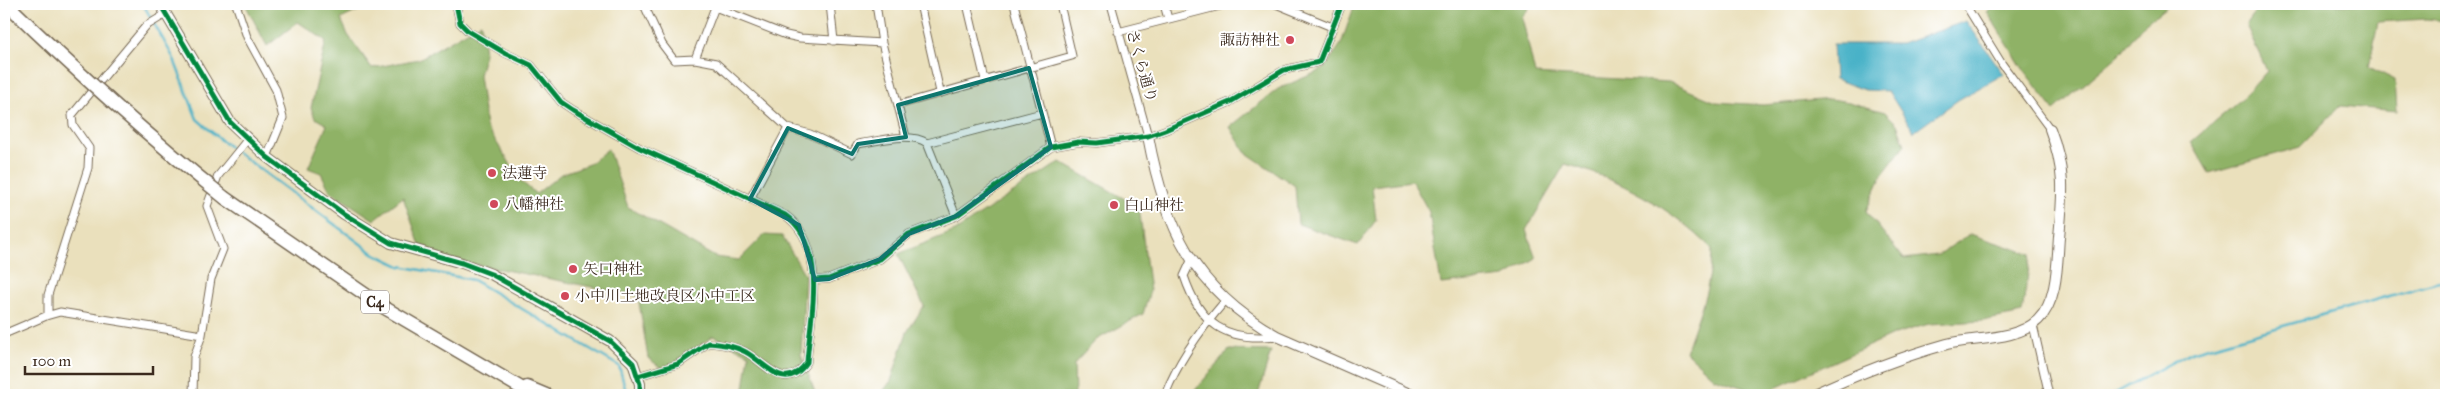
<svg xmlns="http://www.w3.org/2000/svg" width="2450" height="399" font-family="'IM FELL Great Primer','Noto Serif JP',serif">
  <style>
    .forest { fill: #8fb266; stroke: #656e42 }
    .water { fill: #4ab2c8; stroke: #426e73 }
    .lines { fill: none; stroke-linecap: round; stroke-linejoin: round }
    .stream { stroke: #4ab2c8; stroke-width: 2.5 }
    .street-casing { stroke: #786a55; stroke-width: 9 }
    .secondary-casing { stroke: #786a55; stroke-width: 12 }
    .highway-casing { stroke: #786a55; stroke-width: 15 }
    .street { stroke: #fff; stroke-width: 7 }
    .secondary { stroke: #fff; stroke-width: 10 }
    .highway { stroke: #fff; stroke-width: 12 }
    .highway-bridge-casing { stroke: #786a55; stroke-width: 15; stroke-linecap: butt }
    .highway-bridge { stroke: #fff; stroke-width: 12 }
    .cycleway-casing { stroke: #fff; stroke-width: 8 }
    .cycleway { stroke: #00873e; stroke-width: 5 }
    .marked { fill: #0f766e; fill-opacity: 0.2; stroke: #0f766e; stroke-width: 4; stroke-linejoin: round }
    .poi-dot { fill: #d1495b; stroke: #fff; stroke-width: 2 }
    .labels { text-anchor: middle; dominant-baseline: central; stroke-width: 4; stroke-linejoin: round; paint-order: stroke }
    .shield { fill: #fff; stroke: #766a62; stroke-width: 1 }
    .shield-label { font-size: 14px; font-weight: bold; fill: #3b2a1e }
    .poi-label { font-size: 15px; fill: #3b2a1e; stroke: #fff; text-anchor: start }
    .street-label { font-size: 15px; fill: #3b2a1e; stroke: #fff }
  </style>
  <rect width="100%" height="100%" fill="#fff"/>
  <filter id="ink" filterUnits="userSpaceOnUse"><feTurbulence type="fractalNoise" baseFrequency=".02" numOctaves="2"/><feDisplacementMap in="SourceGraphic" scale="10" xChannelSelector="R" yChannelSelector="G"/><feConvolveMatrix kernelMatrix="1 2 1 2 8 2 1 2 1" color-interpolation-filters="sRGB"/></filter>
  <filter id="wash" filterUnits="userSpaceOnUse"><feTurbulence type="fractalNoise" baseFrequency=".0096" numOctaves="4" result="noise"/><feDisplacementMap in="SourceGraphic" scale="20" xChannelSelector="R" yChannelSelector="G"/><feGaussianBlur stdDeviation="1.12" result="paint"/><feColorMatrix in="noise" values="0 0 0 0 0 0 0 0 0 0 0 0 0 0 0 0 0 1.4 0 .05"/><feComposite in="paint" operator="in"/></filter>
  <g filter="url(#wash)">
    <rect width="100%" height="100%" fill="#eae0bc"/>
    <path class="forest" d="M245,4H372L341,19L348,35L372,68L419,59L481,23L485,53L479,75L486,126L522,182L536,194L561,174L589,164L608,149L628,207L715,257L739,260L764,235L782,236L805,275L801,355L816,395H743L749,354L713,336L664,370L648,358L638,296L423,254L403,197L374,220L330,191L321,173L308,168L327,125L315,118L311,108L326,41L298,22L267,46Z
      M1355,4H1532L1522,17L1535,74L1669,82L1716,102L1763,105L1831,99L1849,102L1885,112L1897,124L1905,145L1882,175L1866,211L1904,259L1938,255L1970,234L2031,254L2022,313L1983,321L1929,324L1895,334L1762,394L1714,378L1686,352C1697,319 1712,285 1712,249C1673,209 1618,178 1565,164L1526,230L1536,258L1505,277L1441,284L1429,212L1412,181L1372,186L1376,220L1358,245L1298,224L1295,186L1245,152L1230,127L1278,89L1324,69L1341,44Z
      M1995,4H2170L2143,25L2120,54L2054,110L2025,72L1987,12Z
      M2261,4H2446V21L2426,19L2378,22L2369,67L2395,80L2397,111L2340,106L2300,147L2209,173L2191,142L2245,96L2267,71L2246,25Z
      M1060,162L1139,207L1150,291L1143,314L1096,340L1074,364L1075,395H880L891,381L907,332L924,306L898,254L955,231Z
      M1229,350L1271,351L1258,395H1191Z"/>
    <path class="water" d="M1966,21L2004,74L1958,100L1914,132L1888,91L1865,90L1835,79L1833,44H1901Z"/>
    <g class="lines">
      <path class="stream" d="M143,4L173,57L197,119L222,141L373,253L400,266L473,280L619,366L627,395
        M2112,395L2191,352L2446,280"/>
    </g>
  </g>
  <g filter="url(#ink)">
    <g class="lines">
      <defs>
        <path id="street" d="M236,4L247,37L276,90L283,118L267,157
          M456,4L460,23L468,31L505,53L531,65L561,102L573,110L640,148L785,215C829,246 810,316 807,362C786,392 769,367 749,354C737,346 723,344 708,343L678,364L638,376
          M640,4L645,7L662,44L674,60L695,59L716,63L788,128L810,134L852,154L858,144L863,143C883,140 910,132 927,143L956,216
          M830,4L834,41
          M876,4L882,43L906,137
          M920,4L940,92
          M967,4L985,80
          M1014,4L1051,147
          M1111,4L1148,136
          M1164,4L1168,19
          M1276,4L1332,27
          M1965,4L2002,64L2050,129
          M1118,32L1228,4
          M695,59L715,7L786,35L800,38L882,43
          M898,105L1072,56L1060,4
          M927,143L1042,113
          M750,199L788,128
          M1191,261L1184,276C1200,324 1225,342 1276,336
          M815,280L829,279L880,259L909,234L956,216L1051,147L1078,142L1097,143L1148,136L1165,130L1230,102L1284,70L1319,62L1342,4
          M48,315V295L88,168L89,148L73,125L72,115L146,26L166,14
          M2033,325L2049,395
          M4,334L46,316L60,312L202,335
          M193,395L194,357L202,335L211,279L223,249L207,206L218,176L247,140
          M1165,395C1178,361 1201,329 1225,301"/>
        <path id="secondary" d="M160,4L230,122L267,157L344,214L391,243L462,263L491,274L610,341L633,363L640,384V395
          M1148,136C1165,227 1193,289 1277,336L1412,395
          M1812,395C1855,375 1901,357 1947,344C1975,337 2016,341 2038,320C2058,301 2057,263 2059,237C2063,195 2066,171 2050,129"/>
        <path id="highway" d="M225,198L385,308L533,395
          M527,387L546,395"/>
      </defs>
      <use href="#street" class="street-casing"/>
      <use href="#secondary" class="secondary-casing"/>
      <use href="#highway" class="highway-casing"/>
      <use href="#street" class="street"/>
      <use href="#secondary" class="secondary"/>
      <use href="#highway" class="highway"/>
      <defs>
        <path id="highway-bridge" d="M7,4C77,72 149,137 225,198"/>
      </defs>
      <use href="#highway-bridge" class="highway-bridge-casing"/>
      <use href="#highway-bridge" class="highway-bridge"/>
      <defs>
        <path id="cycleway" d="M160,4L230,122L267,157L344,214L391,243L462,263L491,274L610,341L633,363L640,384V395
          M456,4L460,23L468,31L505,53L531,65L561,102L573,110L640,148L785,215C829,246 810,316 807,362C786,392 769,367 749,354C737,346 723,344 708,343L678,364L638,376
          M815,280L829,279L880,259L909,234L956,216L1051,147L1078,142L1097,143L1148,136L1165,130L1230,102L1284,70L1319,62L1342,4"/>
      </defs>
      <use href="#cycleway" class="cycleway-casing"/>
      <use href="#cycleway" class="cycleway"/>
    </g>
  </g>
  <path class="marked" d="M1029,68L1051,147L956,216L909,234L880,259L829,279L815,280L799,225L750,199L788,128L852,154L858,144L906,137L898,105Z"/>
  <g class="poi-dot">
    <circle cx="1290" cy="40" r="5"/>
    <circle cx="492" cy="173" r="5"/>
    <circle cx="494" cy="204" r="5"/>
    <circle cx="1114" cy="205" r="5"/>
    <circle cx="573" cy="269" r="5"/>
    <circle cx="565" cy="296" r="5"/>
  </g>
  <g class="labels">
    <rect class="shield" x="361" y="290.5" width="28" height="23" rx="4"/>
    <g class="shield-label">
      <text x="375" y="302">C4</text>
    </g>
    <g class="poi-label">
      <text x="1280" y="40" text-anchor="end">諏訪神社</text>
      <text x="502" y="173">法蓮寺</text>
      <text x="504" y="204">八幡神社</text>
      <text x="1124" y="205">白山神社</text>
      <text x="583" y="269">矢口神社</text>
      <text x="575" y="296">小中川土地改良区小中工区</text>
    </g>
    <g class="street-label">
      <text transform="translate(1142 66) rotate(74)">さくら通り</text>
    </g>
  </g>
  <rect width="2450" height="399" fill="none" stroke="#fff" stroke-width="20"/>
  <path d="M25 366v8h128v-8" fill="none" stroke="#3b2a1e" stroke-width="2.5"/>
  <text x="32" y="366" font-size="15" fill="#3b2a1e" stroke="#ffffff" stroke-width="4" paint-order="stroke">100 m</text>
</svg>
